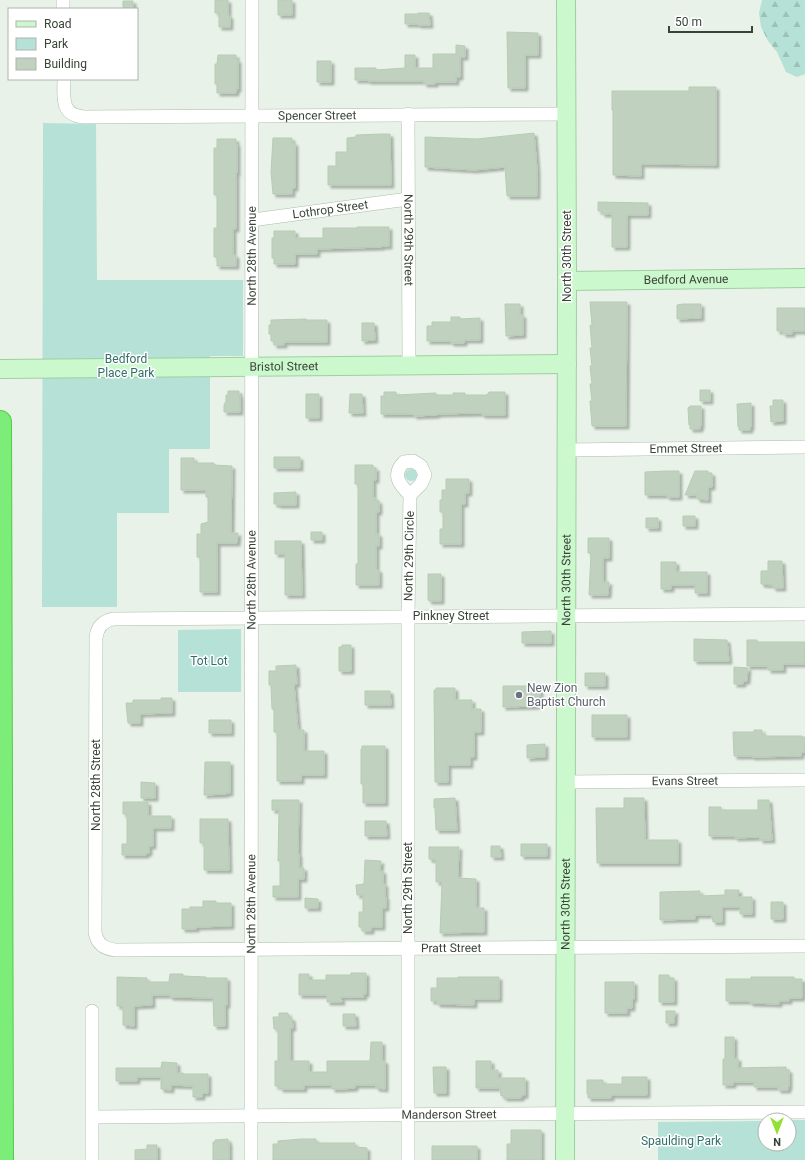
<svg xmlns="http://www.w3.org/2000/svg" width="805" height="1160" font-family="Roboto,sans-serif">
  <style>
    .green { fill: #b5e1d6 }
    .forest { fill: url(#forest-firs) }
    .building { fill: #c0d2bf; stroke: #b5ccb3; filter: url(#shadow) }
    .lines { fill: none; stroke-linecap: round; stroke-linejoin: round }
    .street-casing { stroke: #acbcac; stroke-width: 14 }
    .secondary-casing { stroke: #9fcfa0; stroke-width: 20 }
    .highway-casing { stroke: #52cb49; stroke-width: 24 }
    .street { stroke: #fff; stroke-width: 13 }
    .secondary { stroke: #ccf8ce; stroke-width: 18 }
    .highway { stroke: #7ced78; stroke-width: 22 }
    .worship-dot { fill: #6b7280; stroke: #fff; stroke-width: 1.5 }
    .labels { text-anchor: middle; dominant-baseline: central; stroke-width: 3; stroke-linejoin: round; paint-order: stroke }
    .street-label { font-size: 12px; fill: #394437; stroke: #fff }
    .park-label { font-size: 12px; fill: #326f6a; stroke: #fff }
    .worship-label { font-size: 12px; fill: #5b616d; stroke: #fff; text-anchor: start }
  </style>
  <defs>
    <pattern id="forest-firs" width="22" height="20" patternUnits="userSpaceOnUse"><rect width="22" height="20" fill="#b5e1d6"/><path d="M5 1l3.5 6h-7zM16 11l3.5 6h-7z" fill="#9cc2b8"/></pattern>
    <filter id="shadow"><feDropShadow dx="3" dy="3" stdDeviation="1" flood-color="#0004"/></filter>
  </defs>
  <rect width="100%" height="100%" fill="#e8f2e8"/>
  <path class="green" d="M43,123L96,124L97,280H243V356H210V449H169V513H117V607H42Z
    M405 475a6 6 0 1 1 12 0a6 6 0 1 1-12 0Z
    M241,629V692H178V630Z
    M789,1120H805V1160H658V1122L765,1121V1144H789Z"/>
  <path class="forest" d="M762,0H805V74L797,77L786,72L777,52L768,41L761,27L759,13Z"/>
  <path class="building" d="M215,0H228V16H230V27H219V13H215Z
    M278,0H292V15H278Z
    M123,1H133V9H123Z
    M418,13H429L430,25H418V24H405V14H418Z
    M507,32L538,33V55H525V88H508Z
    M456,45L465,46V57H460V77H456V82H435V84H424V81H368V80H355V68H376V70L405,68V55H415V68H433V54H456Z
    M218,55H236V60H238V89H236V93H217V84H215V64H217Z
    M317,61H331V82H317Z
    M689,87H716V165L641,164V176L613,175V110H612V91H689Z
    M534,133L537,169V196H507L505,167L474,170L425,167V137L477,139Z
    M381,134H390L391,185H328V166H336V152H347V138L356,137V135Z
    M273,138H292V143H295V188H292V194H273L271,172Z
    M217,139H236V144H237V173H236V229H233V255H236V266H217V257H214V228H217V195H214V148H217Z
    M598,202L648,203V215H627V247H612V214H602V211H598Z
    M357,227H389V246H382V247L317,249V254H297L295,255V264H274V258H272V238H274V231H295V238H323V228H357Z
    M590,302H627L626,426H592L590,401H592L590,384H592L590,366H592L590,348H592L590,325L592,326Z
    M505,304H520V315H523V335L506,336Z
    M683,304H701V318L677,319V305Z
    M777,308H805V331H792V334H783V331H777Z
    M451,317H460V319L480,318V340H464V343H451V341H427V326H432V322H451Z
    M306,319V320H327V342H284V345H274V341H271V334H269V325H271V320Z
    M362,323H374L375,340L362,341Z
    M700,390H710V401H700Z
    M228,391H239V395H240V412H224V405L226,401V395H228Z
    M384,392H396V395L436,393V395H453V393H465V395H487L489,392H505V415H482V413L437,414V415L414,416V414H381V396H384Z
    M306,394H319V418H306Z
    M350,394H362L363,413H349Z
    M773,400H783V421L771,422L770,406H773Z
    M751,403V427H750V430H739V427H738L737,404Z
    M690,406H701V426H700V429H690V425H689L688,408Z
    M274,457H300V468H274Z
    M181,458H194V463H214V465L232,466L231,533H238L237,543H217V592H200V557H197V534H201V524L208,522V497H206V490H181Z
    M355,465H373V468H376V480H373V498H376V501H379V512H376V534H379V546H376V569L379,570V585H356V564H358V484H355Z
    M666,471H679V497H667V495H645V472Z
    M695,471H708V473H712V487H708V500L697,499V495H685Z
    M446,479H469V493H465V504H461V544H440V529H443V512H440V500H442V490H446Z
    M296,492V505H278V504H274V493Z
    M683,516H695V526H683Z
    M646,518H658V528H646Z
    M311,532H322V540H311Z
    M588,538H609V558H603V582H609L608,595H589L591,553H588Z
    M275,541H301L302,595H285V554H275Z
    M768,561H782L783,588H773V585L761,584V571H768Z
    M661,562H676V572H707V593H695V585H671V589H661Z
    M428,574H441V601H429L428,599Z
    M551,631V643H522V632Z
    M694,639L727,640L729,661H694Z
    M747,640H757V642H805V664H783V670H768V666H747Z
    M342,645H351V671H339V647H342Z
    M296,665L297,684H294L298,730H304V751H324V775H301V781H277V732H274V709H272L271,685H269V671H276V666Z
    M734,667L748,668L747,681H743V684H734Z
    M585,673H605V686H585Z
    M503,686H536V688H540V697H536L537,706L503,707Z
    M436,688H455V700H472V709H481V732H474V757H470V765H448V782H435L434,690H436Z
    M365,691H390L391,705H365Z
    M161,698H172V713L140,714V723H128L126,703H133V700H161Z
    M592,715H627V737H592Z
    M209,720H231V733H209Z
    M754,730H762V734H765V736H802V737H805V752H801V756L752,757V756H734L733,732H754Z
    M545,744V757L527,758V745Z
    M362,746H385V803H363V784H361V749H362Z
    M205,762H230V793H226V794L204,795Z
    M141,782L155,783V798H141Z
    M455,798L457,830H436L435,808H434V799Z
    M624,798H644L645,840H678V863H597L596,808H624Z
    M272,800H299L298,854H299V868H304V879H298V897H273V886H280V861H278L279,810H272Z
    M758,800H769L772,840H760V837L735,838V836H709V807H721V810H758Z
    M123,802H148V816H171V828H153V846H149V853H146V855H122V844H127V814H123Z
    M200,819H228L229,870H204V843H200Z
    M365,821H386L387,836H365Z
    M521,844H547V856H521Z
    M491,846H500L501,857H491Z
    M429,847H459L458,878L476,879V908H484V932L440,933L442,882H436V860L429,859Z
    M365,860L381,861L380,871H383V884H385V897H386V908H382V927H371V931H362V927H359V912H363V895H357L356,885L364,884Z
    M725,890H739L738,897H752V914H740V907H722V922H713L712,915H695V919L660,920V892L700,891V896L725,895Z
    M305,898L318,899V908H305Z
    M203,901H216V903H231V926L196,927V929H182V909H190V907H203Z
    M771,902H783V919H771Z
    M351,973H366V994H363L364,997H341L342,1002H327V995H299V974H309V980H326V975H351Z
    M170,974H183V976L206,977V978H227V1005H225V1026H214L213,998L170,997V995H152V1005L134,1006V1026L123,1025V1006H117V977L147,978V982H169Z
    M659,975H669V978H674V1002H659Z
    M458,977H499V999H474V1005L437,1004V1001H431V988H437V978H458Z
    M751,977H794V979H802V998H789V1001H779V1004L750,1003V1001H726V979H751Z
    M605,982H634V999H632V1008H627V1013H605Z
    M666,1011H675L674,1023H666Z
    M279,1013H288L289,1018H292L293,1028H290V1061H309V1072H327V1061H370L371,1042H382V1061H385V1089L376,1088V1085H355V1088L341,1089H332V1085H304V1089H280V1086H275V1061H278V1029H274L273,1017H279Z
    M343,1014H355L356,1026H343Z
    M725,1037H734V1059L738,1058V1068L786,1067V1070H789V1087H788V1090H778V1087H754V1082H733V1085H723V1059H725Z
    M476,1061H491V1070H498V1078H525V1095L521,1096V1098H504V1096H501L500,1088H476Z
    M162,1062L177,1063V1073H183V1074H208V1093H202V1097H193V1086L171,1085V1090L161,1089V1077H137V1081H116V1068H161Z
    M433,1067H446V1093H434Z
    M622,1077H647V1095H611V1098H588V1094H587V1080H603V1084H622Z
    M511,1130H541V1160H507V1144H511Z
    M228,1139V1142H229V1160H213V1142H215V1140Z
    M301,1139H316V1143H355V1147L367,1148V1160H273V1144H278V1141Z
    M147,1145H157V1160H135V1150L147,1149Z
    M432,1146H477V1160H432Z"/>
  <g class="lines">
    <defs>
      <g id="street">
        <path d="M63,0V9"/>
        <path id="s1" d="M64,79C64,97 60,115 84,117L567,114"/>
        <path id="s2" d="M408,114L409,365"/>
        <path id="s3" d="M252,220L408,199"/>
        <path id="s4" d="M567,450L805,447"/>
        <path id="s5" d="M805,614L113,619C103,621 97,627 96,638L95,932C97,944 104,949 116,950L805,946"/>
        <path id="s6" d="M566,782L805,780"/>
        <path d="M92,1011V1160"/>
        <path id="s7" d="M93,1117L805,1112"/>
        <path id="s8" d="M251,1160L252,0"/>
        <path id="s9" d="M408,1160V616L410,495C400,485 391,475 404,462L413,461L421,466L425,475L421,484L410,495"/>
      </g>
      <g id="secondary">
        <path id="s10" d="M567,281L805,278"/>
        <path id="s11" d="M0,369L567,364"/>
        <path id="s12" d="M565,1160L567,281L566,0"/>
      </g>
      <path id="highway" d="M0,422L2,1160"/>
    </defs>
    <use href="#street" class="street-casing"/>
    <use href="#secondary" class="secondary-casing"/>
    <use href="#highway" class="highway-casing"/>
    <use href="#street" class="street"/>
    <use href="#secondary" class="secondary"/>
    <use href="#highway" class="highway"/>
  </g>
  <circle class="worship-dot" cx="519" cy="695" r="4"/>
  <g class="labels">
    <g class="street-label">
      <text stroke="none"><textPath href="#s1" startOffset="283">Spencer Street</textPath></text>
      <text stroke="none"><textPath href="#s3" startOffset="79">Lothrop Street</textPath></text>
      <text stroke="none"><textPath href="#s2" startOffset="126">North 29th Street</textPath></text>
      <text stroke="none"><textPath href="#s8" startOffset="904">North 28th Avenue</textPath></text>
      <text transform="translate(567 256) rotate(-90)">North 30th Street</text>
      <text stroke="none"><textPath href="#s10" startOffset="119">Bedford Avenue</textPath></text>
      <text stroke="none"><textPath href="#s11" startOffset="284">Bristol Street</textPath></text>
      <text stroke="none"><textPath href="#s4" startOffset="119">Emmet Street</textPath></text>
      <text stroke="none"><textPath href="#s9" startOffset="604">North 29th Circle</textPath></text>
      <text stroke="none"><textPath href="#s8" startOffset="580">North 28th Avenue</textPath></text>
      <text stroke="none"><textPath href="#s12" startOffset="580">North 30th Street</textPath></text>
      <text x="451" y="616">Pinkney Street</text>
      <text stroke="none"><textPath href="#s6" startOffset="119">Evans Street</textPath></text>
      <text transform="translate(96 785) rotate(-90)">North 28th Street</text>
      <text transform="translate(408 888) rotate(-90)">North 29th Street</text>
      <text stroke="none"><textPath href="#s8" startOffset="256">North 28th Avenue</textPath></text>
      <text stroke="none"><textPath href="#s12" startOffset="256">North 30th Street</textPath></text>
      <text stroke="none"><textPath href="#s5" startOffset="1379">Pratt Street</textPath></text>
      <text stroke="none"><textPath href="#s7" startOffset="356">Manderson Street</textPath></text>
    </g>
    <g class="park-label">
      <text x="126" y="359">Bedford<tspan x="126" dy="14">Place Park</tspan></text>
      <text x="209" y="661">Tot Lot</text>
      <text x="681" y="1141">Spaulding Park</text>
    </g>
    <g class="worship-label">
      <text x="527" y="688">New Zion<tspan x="527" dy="14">Baptist Church</tspan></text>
    </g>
  </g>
  <rect x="8" y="8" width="130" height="72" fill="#ffffff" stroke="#b0b4af"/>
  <rect x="16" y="21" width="20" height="6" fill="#ccf8ce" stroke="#b0b4af"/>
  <text x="44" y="28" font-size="12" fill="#394437">Road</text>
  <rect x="16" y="38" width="20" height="12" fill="#b5e1d6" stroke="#b0b4af"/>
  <text x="44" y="48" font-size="12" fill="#394437">Park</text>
  <rect x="16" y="58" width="20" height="12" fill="#c0d2bf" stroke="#b0b4af"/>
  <text x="44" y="68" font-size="12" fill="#394437">Building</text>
  <g transform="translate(777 1132) rotate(180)"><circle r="19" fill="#ffffff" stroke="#b0b4af"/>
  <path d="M0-3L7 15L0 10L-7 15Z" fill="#91e130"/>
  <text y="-6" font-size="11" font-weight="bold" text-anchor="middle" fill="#394437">N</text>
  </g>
  <path d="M669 26v6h83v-6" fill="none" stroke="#394437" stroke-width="2"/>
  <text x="675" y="26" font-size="12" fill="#394437" stroke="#ffffff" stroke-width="3" paint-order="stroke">50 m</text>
</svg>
